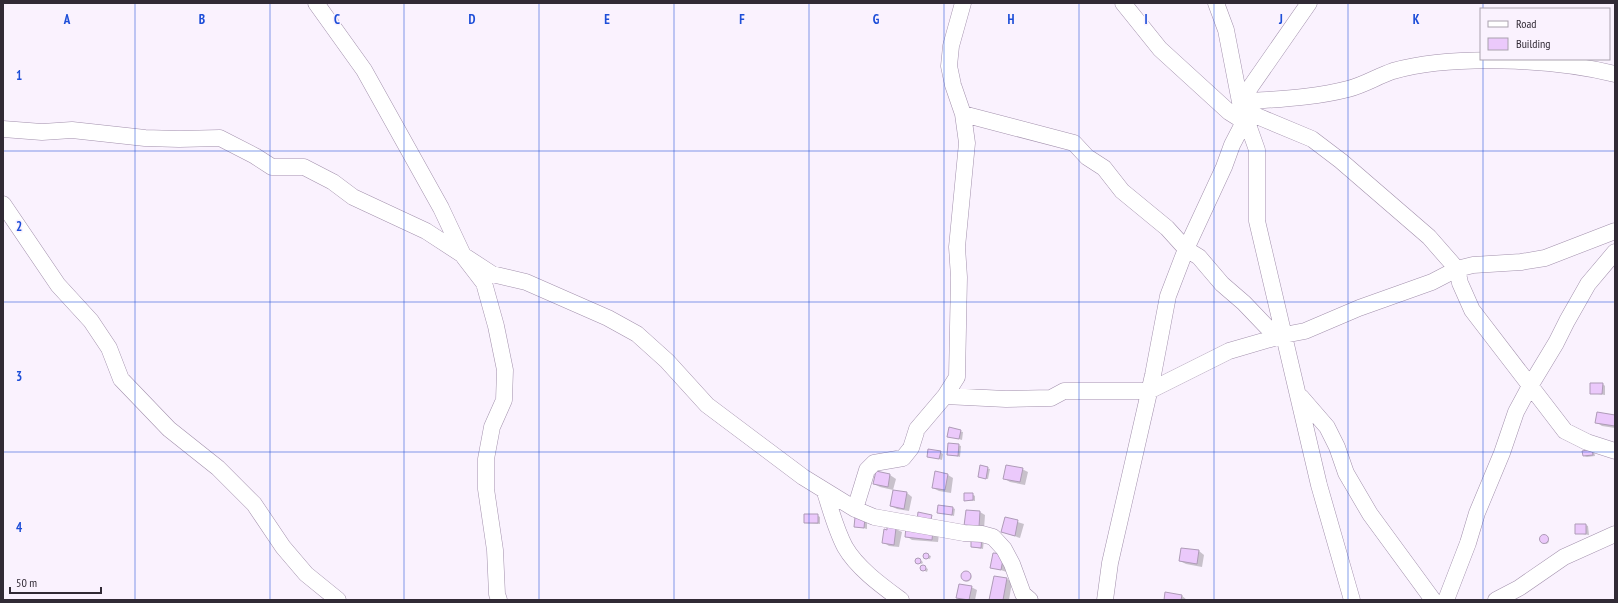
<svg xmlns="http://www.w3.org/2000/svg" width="1618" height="603" font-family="'PT Sans Narrow',sans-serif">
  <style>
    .shadow { fill: #0003 }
    .building { fill: #ebc9fb; stroke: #ae9bb7 }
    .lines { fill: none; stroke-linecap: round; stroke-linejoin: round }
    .minor-casing { stroke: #a290ac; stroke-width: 17 }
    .minor { stroke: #fff; stroke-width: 16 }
    .grid { fill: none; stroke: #1d4ed8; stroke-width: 1; stroke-opacity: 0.55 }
    .grid-label { font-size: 13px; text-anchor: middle; font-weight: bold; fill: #1d4ed8; stroke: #faf2fe; stroke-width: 3; stroke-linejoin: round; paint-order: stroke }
  </style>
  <rect width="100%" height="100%" fill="#faf2fe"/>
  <path class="shadow" d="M1603,384L1605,386V395L1591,393Z
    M1615,416V428L1602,426L1596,422Z
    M950,429L963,432L962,440L948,436Z
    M958,445L961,446L960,457L948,454Z
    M1592,450L1594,451L1595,456L1587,457L1584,456Z
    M940,452L943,454L942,460L928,456Z
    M981,467L990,469L988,479L979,477Z
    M1022,469L1028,472L1025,485L1010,482L1005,479Z
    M877,473L890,475L896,479L893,490L880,487L874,484Z
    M948,475L953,478L951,493L939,491L933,488Z
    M907,493L912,497L909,511L897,509L891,506Z
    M972,494L975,496V501L965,500Z
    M953,508L955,509L954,516L938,512Z
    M980,512L985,515L984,529L965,525Z
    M817,515L820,517V524L805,523Z
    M1005,518L1024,524L1020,538L1002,532Z
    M867,520V529L855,526Z
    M1586,525L1588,526L1589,535L1576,533Z
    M896,529L902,532L899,547L889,546L883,542Z
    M939,534L938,542L912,540L906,536Z
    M1541 540a4 4 0 1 1 8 0a4 4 0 1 1-8 0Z
    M984,539L983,549L972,547Z
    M1199,551L1204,555L1202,567L1186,564L1180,561Z
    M925,554L931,556L930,559L925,557Z
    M1004,555L1007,572L991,567Z
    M918,559L923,562L922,564L917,562Z
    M922,566L928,569L927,572L921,569Z
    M962.5 577a4.5 4.5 0 1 1 9 0a4.5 4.5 0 1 1-9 0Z
    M1007,579L1012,582L1009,600H990Z
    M971,587L977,590L975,600H961L957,598Z
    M1181,595L1187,600H1165Z"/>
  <path class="building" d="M1590,383H1603L1602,394H1590Z
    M1597,412L1615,415V426L1595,423Z
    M949,427L961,430L959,439L947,437Z
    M948,443L959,444L958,456L947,455Z
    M928,449L941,451L939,459L927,457Z
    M1592,449L1593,455L1583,456L1582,451Z
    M980,465L988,467L986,479L978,477Z
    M1006,465L1023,468L1020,482L1003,479Z
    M876,471L890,474L888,487L873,484Z
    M935,471L948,474L945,490L932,488Z
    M893,490L907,492L904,509L890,506Z
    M964,493H973V500L964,501Z
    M938,505L953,507L952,515L937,513Z
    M966,510L980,511L979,527L964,526Z
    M918,512L932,515L930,524L917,521Z
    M804,514H818V523H804Z
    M855,517L865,518L864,528L854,527Z
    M1005,517L1018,520L1015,536L1001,532Z
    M1575,524H1586V534H1575Z
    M887,527L896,528L894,545L882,543L884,529L887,530Z
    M906,527L933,530L932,540L905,537Z
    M1539.5 539a4.5 4.5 0 1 1 9 0a4.5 4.5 0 1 1-9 0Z
    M971,536L982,537L981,548L971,547Z
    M1181,548L1199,550L1197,564L1179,561Z
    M923 556a3 3 0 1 1 6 0a3 3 0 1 1-6 0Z
    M993,553L1004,554L1001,570L990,568Z
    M915 561a3 3 0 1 1 6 0a3 3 0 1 1-6 0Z
    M920 568a3 3 0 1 1 6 0a3 3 0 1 1-6 0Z
    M961 576a5 5 0 1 1 10 0a5 5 0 1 1-10 0Z
    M994,576L1007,578L1003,600H989Z
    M959,584L972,586L969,600L956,598Z
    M1165,592L1182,595L1181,600H1164Z"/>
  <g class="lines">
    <defs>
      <path id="minor" d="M316,3L364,70L441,208L464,257L484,283L496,326L505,370L504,400L492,427L486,459V489L495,550L497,594L499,600
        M1123,3L1160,49L1229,112L1248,124
        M1216,3L1226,30L1240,102L1257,150V221L1319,485L1352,600
        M1309,3L1240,102L1252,114L1312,139L1341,161L1429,237L1457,269L1460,283L1472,310L1565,431L1587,442L1615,451
        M1240,102C1276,99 1313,98 1348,89C1364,85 1378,76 1393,71C1454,54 1554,59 1615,74
        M963,114L1074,143L1087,157L1104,168L1122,191L1167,228L1186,249L1199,257L1222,284L1244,303L1267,327L1284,335L1305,331L1359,308L1432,282L1457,269L1473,265L1521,262L1545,258L1615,231
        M3,129L42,132L72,130L145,138L179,139L220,138L255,156L272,167H304L333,182L353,197L426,231L492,274L526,282L608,318L637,334L667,361L707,405L803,477L855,509L874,517L964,533L982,534L993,537L1004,549L1012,564L1023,594L1030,600
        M3,204L58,285L91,321L109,348L121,379L169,429L218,468L254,504L283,547L306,574L338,600
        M945,396L1006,399L1051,398L1064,391H1149L1229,351L1284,335
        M1301,397L1327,427L1337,447L1346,473L1370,514L1433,600
        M825,492C831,511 836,530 845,547C857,568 882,586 901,600
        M855,509L867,470L874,463L903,458L911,448L917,429L945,396L957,377L959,277L957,247L967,143L963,114L953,85L949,66L951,46L963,3
        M1105,600L1110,563L1153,375L1168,296L1186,249L1224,167L1232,145L1246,118
        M1446,600L1468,543L1477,513L1502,453L1516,412L1530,386L1556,343L1567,321L1588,284L1615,252
        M1496,600L1519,588L1564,557L1615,534"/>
    </defs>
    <use href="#minor" class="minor-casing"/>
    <use href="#minor" class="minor"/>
  </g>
  <path class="grid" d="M135,3V600M270,3V600M404,3V600M539,3V600M674,3V600M809,3V600M944,3V600M1079,3V600M1214,3V600M1348,3V600M1483,3V9M1483,59V600M3,151H1615M3,302H1615M3,452H1615"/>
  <g class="grid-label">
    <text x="67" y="24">A</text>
    <text x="202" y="24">B</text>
    <text x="337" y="24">C</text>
    <text x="472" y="24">D</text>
    <text x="607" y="24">E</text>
    <text x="742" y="24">F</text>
    <text x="876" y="24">G</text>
    <text x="1011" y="24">H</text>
    <text x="1146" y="24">I</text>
    <text x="1281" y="24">J</text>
    <text x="1416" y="24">K</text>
    <text x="19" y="80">1</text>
    <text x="19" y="231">2</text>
    <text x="19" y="381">3</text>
    <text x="19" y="532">4</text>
  </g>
  <rect width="1618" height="603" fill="none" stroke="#312a35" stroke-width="8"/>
  <rect x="1480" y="8" width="130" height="52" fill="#faf2fe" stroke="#aaa2ae"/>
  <rect x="1488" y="21" width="20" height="6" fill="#ffffff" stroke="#aaa2ae"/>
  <text x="1516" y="28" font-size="12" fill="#312a35">Road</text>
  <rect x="1488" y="38" width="20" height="12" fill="#ebc9fb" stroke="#aaa2ae"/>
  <text x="1516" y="48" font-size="12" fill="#312a35">Building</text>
  <path d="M10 587v6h91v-6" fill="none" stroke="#312a35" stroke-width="2"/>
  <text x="16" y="587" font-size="12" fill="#312a35" stroke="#faf2fe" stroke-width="3" paint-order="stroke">50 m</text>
</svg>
